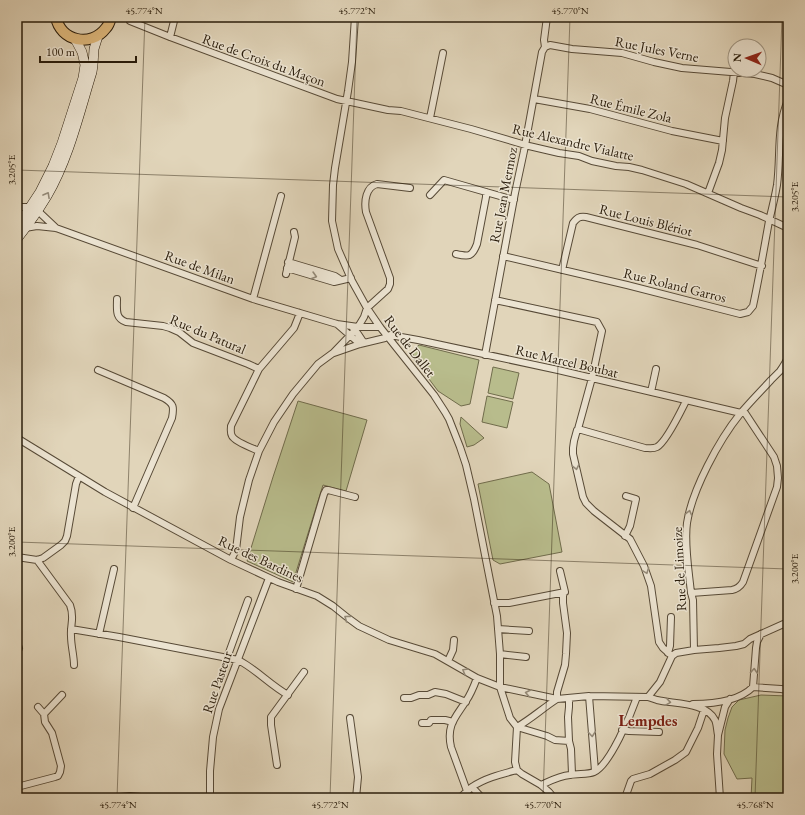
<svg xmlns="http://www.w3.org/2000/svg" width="805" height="815" font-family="'EB Garamond',serif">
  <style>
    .green { fill: #b8bc8c; stroke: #706c4c }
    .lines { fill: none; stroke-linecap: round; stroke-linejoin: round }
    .street-casing { stroke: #574a37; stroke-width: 8 }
    .secondary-casing { stroke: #291c0b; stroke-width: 10 }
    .primary-casing { stroke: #291c0b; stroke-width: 12 }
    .street { stroke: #ece4d2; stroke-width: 6 }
    .secondary { stroke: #ece4d2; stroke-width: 9 }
    .primary { stroke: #e0ba7d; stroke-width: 10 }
    .oneway { stroke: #948a78 }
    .ticks { fill: none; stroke: #291c0b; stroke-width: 1; stroke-opacity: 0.45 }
    .labels { text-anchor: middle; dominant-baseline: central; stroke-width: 3; stroke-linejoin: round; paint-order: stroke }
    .street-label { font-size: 14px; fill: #291c0b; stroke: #ece4d2 }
    .quarter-label { font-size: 16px; font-weight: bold; fill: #7a1f14; stroke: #ece4d2 }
    .neatline { fill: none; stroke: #291c0b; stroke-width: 1.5 }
    .ticks-label { font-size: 10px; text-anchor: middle; fill: #291c0b }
  </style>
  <rect width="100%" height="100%" fill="#e1d5ba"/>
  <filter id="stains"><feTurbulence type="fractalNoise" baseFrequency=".005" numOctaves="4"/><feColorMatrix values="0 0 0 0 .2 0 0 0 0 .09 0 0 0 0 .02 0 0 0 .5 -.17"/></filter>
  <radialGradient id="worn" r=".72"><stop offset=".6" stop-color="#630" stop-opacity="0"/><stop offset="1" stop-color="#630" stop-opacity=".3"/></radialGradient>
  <path class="green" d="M419,345L479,360L470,404L461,406L438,391L414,359C412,351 413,350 419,345Z
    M493,367L519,373L513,399L488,393Z
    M487,396L513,402L507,428L482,422Z
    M298,401L367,420L346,491L323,485L293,582L247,561L273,477Z
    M461,417L484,438L474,445L467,447L460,424Z
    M532,472L549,484L562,552L500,564L493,560L478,484Z
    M761,695L788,696V798H751L752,778L737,779L724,754L725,730L728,718L732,707L739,700Z"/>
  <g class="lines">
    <defs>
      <path id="street" d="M355,17L352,62L348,91L335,168L333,185L332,221L338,249L352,281L367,308L380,327L434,395L445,412L449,419L460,447L466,465L474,499L497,616L500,654V687L510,718L517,727L515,762L517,770L522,774L541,785L549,792L554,798
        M130,21L170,37L337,99L388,110L401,111L471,129L529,146L559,153L579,156L592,161L616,166L629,167L642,170L686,184L741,208L760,215L788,228
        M170,37L175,17
        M545,47L550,45L572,49L622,53L654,62L682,68L755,74L772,78L788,85
        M534,99L590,109L672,131L723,141
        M430,118L443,53
        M708,193L719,163L722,150L725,118L733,81L734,72
        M430,195L444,180L514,200
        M17,207H30L38,211L56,228
        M24,228H25L37,226L56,228L253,299L337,324L358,327H380
        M456,254C469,257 472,257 477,244L486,197V192
        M503,256L627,285L740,314L748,312L753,306C759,278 764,249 769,221C772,209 775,197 777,185C781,155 776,129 788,100
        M288,262L335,276L341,280
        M287,268L334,282L351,278
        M562,270L573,223C577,218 579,216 586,217L697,245L762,266
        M286,274L295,237L294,232
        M117,299C117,310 115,318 126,322L163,326L170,328L179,332L193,343L248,364L259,369
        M253,299L281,196
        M495,300L597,322L602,331L592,378L578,429L577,430L574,441L573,448V454L583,497L586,503L594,511L630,539L644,566L651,586L659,642L663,648L672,656
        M337,324L360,344
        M353,328L358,334L364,343
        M334,353L360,344L385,338L390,335L418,340L558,370L741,413
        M485,355L515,193L524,151L542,52L545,47L544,40L547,17
        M98,370L164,398C174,404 174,407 172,418L133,508
        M651,392L656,369
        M578,429L645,448C649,448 653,449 657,447C666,442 680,413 685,403V400
        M17,438L105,492L231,560L278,582L317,596L333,606L348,618L359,626L389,640L435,654L477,678L500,687L557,699L589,696L648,697C651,698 654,699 657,700C673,704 706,702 715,720C717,724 717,731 718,735
        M259,451C252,448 235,442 232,436C230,433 231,429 231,426L259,369L294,328L300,313
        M625,536L630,526L636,499L626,496
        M17,557L37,560L43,558L61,545L65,541L67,536L76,484L79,476
        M37,560L70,605C75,618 70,624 71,636C71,646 74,656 74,665
        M231,560L236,550L240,517L249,480L259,451L274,422L293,394L318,364L333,353L358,327L364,317L367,308L388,289L390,284V278L366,212C364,201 366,187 377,184L410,188
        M296,589L324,494L326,490H328L355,497
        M691,593L732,590C737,589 740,587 743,582L777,487L778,478L777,466L774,457L745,413L743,411
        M494,603H509L565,592L560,571
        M71,629L119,637L238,660C256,669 270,685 288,695
        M498,629L529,631
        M99,634L114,569
        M17,642L19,648
        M694,650L693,600L691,593C689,572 684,544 687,523C692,490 719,440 740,414C750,402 761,391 771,380C774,377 777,374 780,371C783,367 785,363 788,358
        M668,653L670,646L671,617
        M500,654L526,657
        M227,658L248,600
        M448,661L453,650L454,640
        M753,687L781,689L788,690
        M589,696L595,771
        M648,697L660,682L672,656L676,653L694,650L719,648L736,646L744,644L750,639L788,622
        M404,698H411L419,695H428L435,692L446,694L466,702
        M569,698V707L568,717L569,741L571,749L572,774
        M557,699V692L565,665L566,654L567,633L563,603V592
        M693,704C713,704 738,702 753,687L756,648L757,642L761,634
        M44,714L62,695
        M350,718L358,777L356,798
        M422,723H429L431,720H445L453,722
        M517,727L547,736L555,740L569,741
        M517,727C531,719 543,708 557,699
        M622,730L629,731L659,732
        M277,765L271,725V717L304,672
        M541,785C550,781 559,776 570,775C578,773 587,775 594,772C610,765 631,714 637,697
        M17,787L55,777L58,776L60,772L61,766L52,733L45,722L44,714L38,707
        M472,787L482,798
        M467,791L451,747C446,725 456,717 466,701C471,694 474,686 477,678
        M110,798L130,796L152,798
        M210,798V771L213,737L219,709L269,578
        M460,798C464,794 468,790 472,787C485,778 502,774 517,770
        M625,798L631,781L633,779L650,774L675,760L686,752L698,728L704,710
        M720,798L717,754L718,735L725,707L730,699"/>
      <path id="secondary" d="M17,227L40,192L53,166L62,143L83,78L85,65L82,52L75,39
        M17,239C28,225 38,211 47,196C69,158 79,114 92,72L93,65L94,49L98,36"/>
      <path id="primary" d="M56,17C60,41 91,48 106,28C109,25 110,21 111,17"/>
    </defs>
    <use href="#street" class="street-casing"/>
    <use href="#secondary" class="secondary-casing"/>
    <use href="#primary" class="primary-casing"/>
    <use href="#street" class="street"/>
    <use href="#secondary" class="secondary"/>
    <use href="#primary" class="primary"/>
  </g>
  <defs><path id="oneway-chevron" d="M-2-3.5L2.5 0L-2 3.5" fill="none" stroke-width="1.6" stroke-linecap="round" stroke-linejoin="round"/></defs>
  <g class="oneway">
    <use href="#oneway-chevron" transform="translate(47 195) rotate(-61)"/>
    <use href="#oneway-chevron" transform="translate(314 276) rotate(16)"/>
    <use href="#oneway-chevron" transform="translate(576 467) rotate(78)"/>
    <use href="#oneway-chevron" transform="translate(689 513) rotate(-76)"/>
    <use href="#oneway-chevron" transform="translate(646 571) rotate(69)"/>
    <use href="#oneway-chevron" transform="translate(347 618) rotate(-144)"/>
    <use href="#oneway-chevron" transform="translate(465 671) rotate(-150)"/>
    <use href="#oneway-chevron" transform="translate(754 671) rotate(-86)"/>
    <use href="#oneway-chevron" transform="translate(528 693) rotate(-168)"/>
    <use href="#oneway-chevron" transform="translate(668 702) rotate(8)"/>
    <use href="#oneway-chevron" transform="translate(592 734) rotate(85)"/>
  </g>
  <path class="ticks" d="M17,170L788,197M17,542L788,569M117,798L145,17M330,798L357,17M543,798L570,17M755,798L782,17"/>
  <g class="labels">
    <g class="street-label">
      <text transform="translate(657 49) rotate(11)">Rue Jules Verne</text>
      <text transform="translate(264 60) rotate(20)">Rue de Croix du Maçon</text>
      <text transform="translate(631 108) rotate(14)">Rue Émile Zola</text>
      <text transform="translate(573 142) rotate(13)">Rue Alexandre Vialatte</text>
      <text transform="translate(503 195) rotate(-79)">Rue Jean Mermoz</text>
      <text transform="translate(646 220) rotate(14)">Rue Louis Blériot</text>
      <text transform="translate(200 267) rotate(20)">Rue de Milan</text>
      <text transform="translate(675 285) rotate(14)">Rue Roland Garros</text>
      <text transform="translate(208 334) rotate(23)">Rue du Patural</text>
      <text transform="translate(410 346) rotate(52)">Rue de Dallet</text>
      <text transform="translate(567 361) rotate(13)">Rue Marcel Boubat</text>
      <text transform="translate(261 559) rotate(25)">Rue des Bardines</text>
      <text transform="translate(679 569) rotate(-93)">Rue de Limoize</text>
      <text transform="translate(217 682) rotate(-71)">Rue Pasteur</text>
    </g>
    <g class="quarter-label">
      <text x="648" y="720">Lempdes</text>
    </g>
  </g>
  <rect width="805" height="815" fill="none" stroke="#e1d5ba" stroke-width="44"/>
  <g transform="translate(747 58) rotate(272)"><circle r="19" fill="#ece4d2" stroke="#9e9482"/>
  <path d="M0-3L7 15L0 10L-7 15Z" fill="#8f2418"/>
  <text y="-6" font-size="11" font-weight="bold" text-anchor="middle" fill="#291c0b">N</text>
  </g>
  <path d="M40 56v6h96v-6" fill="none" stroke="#291c0b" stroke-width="2"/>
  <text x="46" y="56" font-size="12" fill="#291c0b" stroke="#ece4d2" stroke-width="3" paint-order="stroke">100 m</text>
  <rect x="22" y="22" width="761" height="771" class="neatline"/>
  <g class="ticks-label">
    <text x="144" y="14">45.774°N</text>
    <text x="357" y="14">45.772°N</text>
    <text x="570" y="14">45.770°N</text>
    <text transform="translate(11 170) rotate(-90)" y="4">3.205°E</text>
    <text transform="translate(794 197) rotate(-90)" y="4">3.205°E</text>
    <text transform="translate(11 542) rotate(-90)" y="4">3.200°E</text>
    <text transform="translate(794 569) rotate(-90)" y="4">3.200°E</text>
    <text x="118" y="808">45.774°N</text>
    <text x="330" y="808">45.772°N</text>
    <text x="543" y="808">45.770°N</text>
    <text x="755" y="808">45.768°N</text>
  </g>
  <rect width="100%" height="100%" filter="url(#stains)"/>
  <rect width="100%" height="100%" fill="url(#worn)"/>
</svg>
